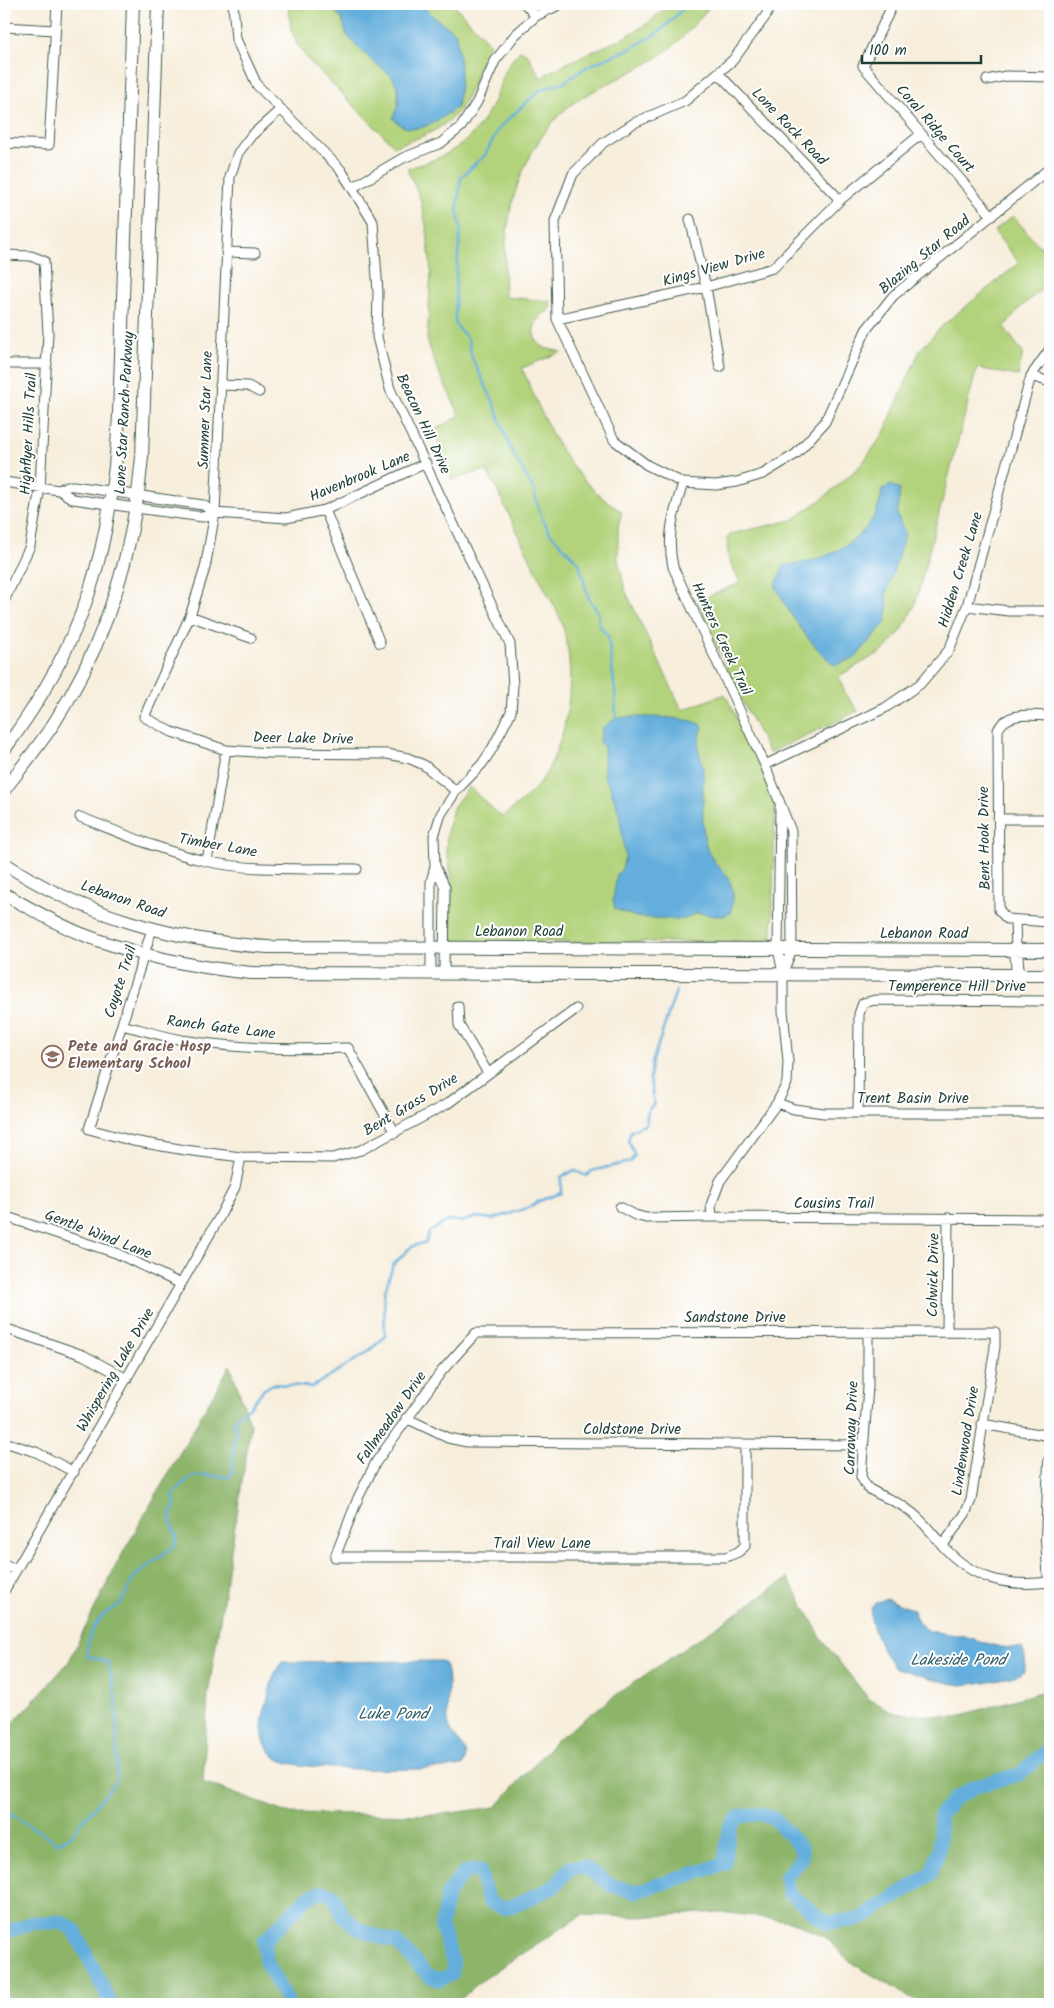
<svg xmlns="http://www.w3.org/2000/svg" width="1054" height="2008" font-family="Kalam,sans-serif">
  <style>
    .green { fill: #b2d37b; stroke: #688858 }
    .forest { fill: #8db56b; stroke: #567950 }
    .water { fill: #63aedc; stroke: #417688 }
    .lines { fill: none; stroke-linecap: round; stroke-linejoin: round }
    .stream { stroke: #63aedc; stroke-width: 2.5 }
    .river { stroke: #63aedc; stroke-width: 14 }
    .street-casing { stroke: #3f584d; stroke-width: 11 }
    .secondary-casing { stroke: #3f584d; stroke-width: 14 }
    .street { stroke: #fff; stroke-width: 9 }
    .secondary { stroke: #fff; stroke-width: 12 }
    .labels { text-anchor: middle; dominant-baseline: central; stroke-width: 4; stroke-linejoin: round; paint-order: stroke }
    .street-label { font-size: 15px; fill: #1f3d34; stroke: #fff }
    .education-label { font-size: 15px; font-weight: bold; fill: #785e54; stroke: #fff; text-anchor: start }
    .water-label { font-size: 16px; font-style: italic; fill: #335f66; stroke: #fff }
  </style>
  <rect width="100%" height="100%" fill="#fff"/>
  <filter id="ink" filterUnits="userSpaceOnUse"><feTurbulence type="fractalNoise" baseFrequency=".02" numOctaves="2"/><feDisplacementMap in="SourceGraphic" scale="10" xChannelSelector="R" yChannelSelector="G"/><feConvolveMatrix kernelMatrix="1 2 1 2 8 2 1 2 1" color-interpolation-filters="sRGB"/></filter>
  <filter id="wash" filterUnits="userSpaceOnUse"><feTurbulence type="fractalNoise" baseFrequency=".0096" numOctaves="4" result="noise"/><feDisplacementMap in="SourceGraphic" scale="20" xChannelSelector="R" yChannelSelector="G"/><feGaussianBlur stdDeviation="1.12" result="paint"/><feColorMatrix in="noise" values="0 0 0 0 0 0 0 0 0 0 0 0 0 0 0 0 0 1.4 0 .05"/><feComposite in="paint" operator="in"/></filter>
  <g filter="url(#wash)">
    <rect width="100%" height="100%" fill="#f7eedc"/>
    <path class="green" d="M288,4H453L490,44C480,63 474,86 463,104C448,129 420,138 394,146L309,61L297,44L291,30Z
      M668,4H712C696,22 679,44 658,57C631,74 601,85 575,102C561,111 550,125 541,138C508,186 503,240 505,297L550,301L551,309C537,317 525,333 542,346C547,350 555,350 561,352L522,368C547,426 566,476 622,512L618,526V559L625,590L682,710L725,694L762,769L775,804L772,936L764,942H454L450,936L452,879L446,848L448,826L454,806L469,787L502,817C516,806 531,795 541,781C569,740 577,675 563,627C559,612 549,597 542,583C526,550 510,517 494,484L486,470L452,480L434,430L460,416L436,366L427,340L431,272L427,230L420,198L407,169C446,157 471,145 491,107C497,95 501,81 507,68C510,61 516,55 521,50L528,55L541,78C579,51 638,42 668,4Z
      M1013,216L1040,247L1050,239V283L1022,306L1004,327L1023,353L1018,376L977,368L915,605L902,630L883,651L839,676L844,691L858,711L769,753L736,689L698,601L740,583L728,557L727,539L731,534L792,520L821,500L860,466L883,435L920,350L943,325L1019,263L994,231Z"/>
    <path class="forest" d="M230,1365L251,1426L208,1695L203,1782L288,1813L436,1815L496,1807L555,1741L620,1692L788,1578L825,1644L869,1699L894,1713L955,1717L1041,1692L1050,1685V2004H919L915,2000L850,1962L824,1936L790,1921L721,1912L638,1917L582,1915L483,1979L455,2004H4V1733L68,1663L116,1565Z"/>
    <path class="water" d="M327,4H421L434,17L455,32C461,58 462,80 457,107C440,119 412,142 393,118L398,105V87L391,75L372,61L347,36L342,19Z
      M891,485L900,490L897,514L905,534L886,595L888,608L886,622L854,659L834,665C809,643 789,615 775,585L785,565C827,563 878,536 882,490Z
      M627,717C644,717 692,716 703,726C702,732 700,736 699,741C697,750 702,759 703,768C704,791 701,818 705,841C711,873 743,872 730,913C719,920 708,913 696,913L685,919H672L636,917L615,909L613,900L617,874L622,869L625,856L619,813L610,787L604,777V747L599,742L603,727L615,719Z
      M887,1599L912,1609L918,1622L928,1631L964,1636L1000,1647L1022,1648C1025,1652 1028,1669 1022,1673C1018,1677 969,1685 962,1685C940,1683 917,1673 895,1668C886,1659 867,1622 871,1609C873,1602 881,1601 887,1599Z
      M442,1661C454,1671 443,1712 450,1729C457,1742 472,1750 463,1766C437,1771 295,1772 278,1759C260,1746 260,1727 265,1708C270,1693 271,1674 282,1662Z"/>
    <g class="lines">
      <path class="stream" d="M616,721L615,691L608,636L599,625L598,612L589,599L579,563L549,532L539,511L534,490L511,450L493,401L472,358L468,339L455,324L456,278L461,227L457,210L461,177L485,155L499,128L540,90L565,82L586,67L632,48L659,32L688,4
        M4,1810L58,1843L71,1835L117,1780L116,1697L108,1662L87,1656L88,1642L94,1627L103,1615L120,1604L135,1576L174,1546L177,1538L170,1518L175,1504L173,1495C192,1469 201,1475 230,1477L232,1473L236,1427L234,1420L238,1415L249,1408L263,1390L273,1384L312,1387L365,1354L385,1337L384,1294L393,1265L411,1247L426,1242L429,1232L447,1221L454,1220L461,1222L476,1217L493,1219L530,1207L537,1202L561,1193V1177L574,1170L586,1176L591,1171L630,1162L635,1155L628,1141L631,1131L646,1124L648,1110L654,1104L650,1079L652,1063L676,991"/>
      <path class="river" d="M4,1933L32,1923L62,1922L75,1931L111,2004
        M289,2004L266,1963L264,1941L309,1896L323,1892L333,1895L342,1915L361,1930L397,1943L428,1975L440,1980L452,1974L453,1963L441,1926L448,1893L465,1872L475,1870L480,1871L488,1901L503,1908L512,1906L554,1887L571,1867H584L613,1886L635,1892L724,1864L730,1826L740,1816L760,1814L773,1818L783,1828L801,1848L802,1858L785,1877L789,1893L827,1923L860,1919L931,1874L939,1851L940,1815L955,1798L977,1786L1020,1774L1050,1747"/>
    </g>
  </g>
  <g filter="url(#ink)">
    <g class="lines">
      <defs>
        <path id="street" d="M233,4L236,39L257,85L341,170L373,222L378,292L377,337L390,389L510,644L513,686L511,712L492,749L482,764L456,791L441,814L434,836L435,866L431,882V973
          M525,4L536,16
          M772,4L765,17L733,60L685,101L634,123L603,143L573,174L555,221L557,319L614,440L647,465L683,483L716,485L737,482L763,474L796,454L825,422L866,330L893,296L1050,168
          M893,4L863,66L992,216
          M4,27L55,30
          M718,73L840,200
          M987,80L1006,76L1050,77
          M281,109L251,136L238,153L230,177L215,513L205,568L190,616L144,717L172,732L226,750L269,753L387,754L408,758L424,765L456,791
          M4,143L49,145L57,4
          M352,188L403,158L441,143L461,127L477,102L495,61L515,35L536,16L561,4
          M690,219L706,287L720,367
          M226,252L255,253
          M4,255L31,256L44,261L48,333L40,488L30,546L4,601
          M557,319L706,287L773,268L840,200L920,135
          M4,364H47
          M1031,376L1050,382
          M220,385L248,386L259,392
          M4,482L59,490L73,499L136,508L203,517L215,513L286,518L325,510L426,463
          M683,483C674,513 666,535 673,567L765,765L791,831L792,949L783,973
          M59,490L67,486H74L203,505L215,513
          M325,510L380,643
          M967,606L1009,611H1050
          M190,616L251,638
          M1050,716C1032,716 1007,710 998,730L999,910L1007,919L1050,922
          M765,765L885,708L920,684L949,650L967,606L1031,376L1050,349
          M80,817C121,833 162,851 205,861C254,872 307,868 357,869
          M998,819H1050
          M207,861L226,750
          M435,866L445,887L444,973
          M1015,921L1016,950
          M152,929L89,1129L133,1141L185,1150L241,1157L333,1158L361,1150L447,1104L576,1009
          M458,1006L459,1025L488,1073
          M122,1025C142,1030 162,1036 182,1040C237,1049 292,1050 348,1048L395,1133
          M777,1103L794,1109L824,1113H1050
          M858,1112L859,1014L863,1003L875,1000L1050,1001
          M620,1207L635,1215L646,1218L712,1217L1050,1219
          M4,1216L116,1253L181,1284
          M712,1217L711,1205L720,1181L777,1103L787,1083L788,1061L783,1011V973L778,949L780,806
          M4,1328L83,1355L127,1379
          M868,1332V1387L861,1477C863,1480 865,1484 867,1487C871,1492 896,1501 904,1507C920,1517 930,1531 942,1545C973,1580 1006,1587 1050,1582
          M947,1332L948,1218
          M406,1418L448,1438L467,1442L863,1445
          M982,1424L1050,1436
          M4,1442L36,1452L74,1472
          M745,1444V1546L738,1552L726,1557H335L358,1498L376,1462L441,1372L476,1333L995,1332V1347L971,1500L965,1514L943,1545
          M4,1565L16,1570
          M4,1591L219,1218L235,1187L241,1157"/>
        <path id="secondary" d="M4,750C85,642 112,548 119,415L133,4
          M4,790C21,768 39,746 54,723C106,643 134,551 142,457L158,4
          M4,863C82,915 175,941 268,947L1050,950
          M4,894C28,907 53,922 79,933C134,955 192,967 251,973L1050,975
          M1016,950L1018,975
          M1050,1582L1047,1540L1050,1461"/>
      </defs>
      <use href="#street" class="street-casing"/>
      <use href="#secondary" class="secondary-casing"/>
      <use href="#street" class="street"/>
      <use href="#secondary" class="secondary"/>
    </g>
  </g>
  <defs>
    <symbol id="school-ring" viewBox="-11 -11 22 22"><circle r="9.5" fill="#fff" stroke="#8d6e63" stroke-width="1.5"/><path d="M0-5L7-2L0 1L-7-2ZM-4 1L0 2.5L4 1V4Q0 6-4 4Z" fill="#8d6e63"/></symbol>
  </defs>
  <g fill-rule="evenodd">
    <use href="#school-ring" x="40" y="1044" width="25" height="25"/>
  </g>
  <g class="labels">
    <g class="street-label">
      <text transform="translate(789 127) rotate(46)">Lone Rock Road</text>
      <text transform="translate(935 129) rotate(49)">Coral Ridge Court</text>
      <text transform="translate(925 255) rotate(-40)">Blazing Star Road</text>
      <text transform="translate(714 268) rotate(-16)">Kings View Drive</text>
      <text transform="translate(206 410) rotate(-88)">Summer Star Lane</text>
      <text transform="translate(125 413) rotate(-87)">Lone Star Ranch Parkway</text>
      <text transform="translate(423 424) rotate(65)">Beacon Hill Drive</text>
      <text transform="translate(29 434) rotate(-87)">Highflyer Hills Trail</text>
      <text transform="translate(360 477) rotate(-23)">Havenbrook Lane</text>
      <text transform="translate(961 570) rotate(-73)">Hidden Creek Lane</text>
      <text transform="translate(721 639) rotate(65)">Hunters Creek Trail</text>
      <text transform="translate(303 739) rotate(1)">Deer Lake Drive</text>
      <text transform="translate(985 838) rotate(-91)">Bent Hook Drive</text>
      <text transform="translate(218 846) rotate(10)">Timber Lane</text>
      <text transform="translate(123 900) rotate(19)">Lebanon Road</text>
      <text x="519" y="932">Lebanon Road</text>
      <text x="924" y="934">Lebanon Road</text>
      <text transform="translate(121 982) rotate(-72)">Coyote Trail</text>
      <text x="957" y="987">Temperence Hill Drive</text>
      <text transform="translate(221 1028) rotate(7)">Ranch Gate Lane</text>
      <text x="913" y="1099">Trent Basin Drive</text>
      <text transform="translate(411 1105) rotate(-31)">Bent Grass Drive</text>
      <text x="834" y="1204">Cousins Trail</text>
      <text transform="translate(98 1235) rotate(21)">Gentle Wind Lane</text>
      <text transform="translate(934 1275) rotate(-89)">Colwick Drive</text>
      <text x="735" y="1318">Sandstone Drive</text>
      <text transform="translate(116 1370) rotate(-60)">Whispering Lake Drive</text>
      <text transform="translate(392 1418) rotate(-55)">Fallmeadow Drive</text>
      <text transform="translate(852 1428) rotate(-88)">Carraway Drive</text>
      <text x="632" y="1430">Coldstone Drive</text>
      <text transform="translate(966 1441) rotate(-81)">Lindenwood Drive</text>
      <text x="542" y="1544">Trail View Lane</text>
    </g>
    <g class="education-label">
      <text x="68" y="1047">Pete and Gracie Hosp<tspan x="68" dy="17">Elementary School</tspan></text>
    </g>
    <g class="water-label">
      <text x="958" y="1660">Lakeside Pond</text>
      <text x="393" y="1714">Luke Pond</text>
    </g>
  </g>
  <rect width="1054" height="2008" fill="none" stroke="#fff" stroke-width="20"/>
  <path d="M862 55v8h119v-8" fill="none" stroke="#1f3d34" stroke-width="2.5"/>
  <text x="869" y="55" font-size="15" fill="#1f3d34" stroke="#ffffff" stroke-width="4" paint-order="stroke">100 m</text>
</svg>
